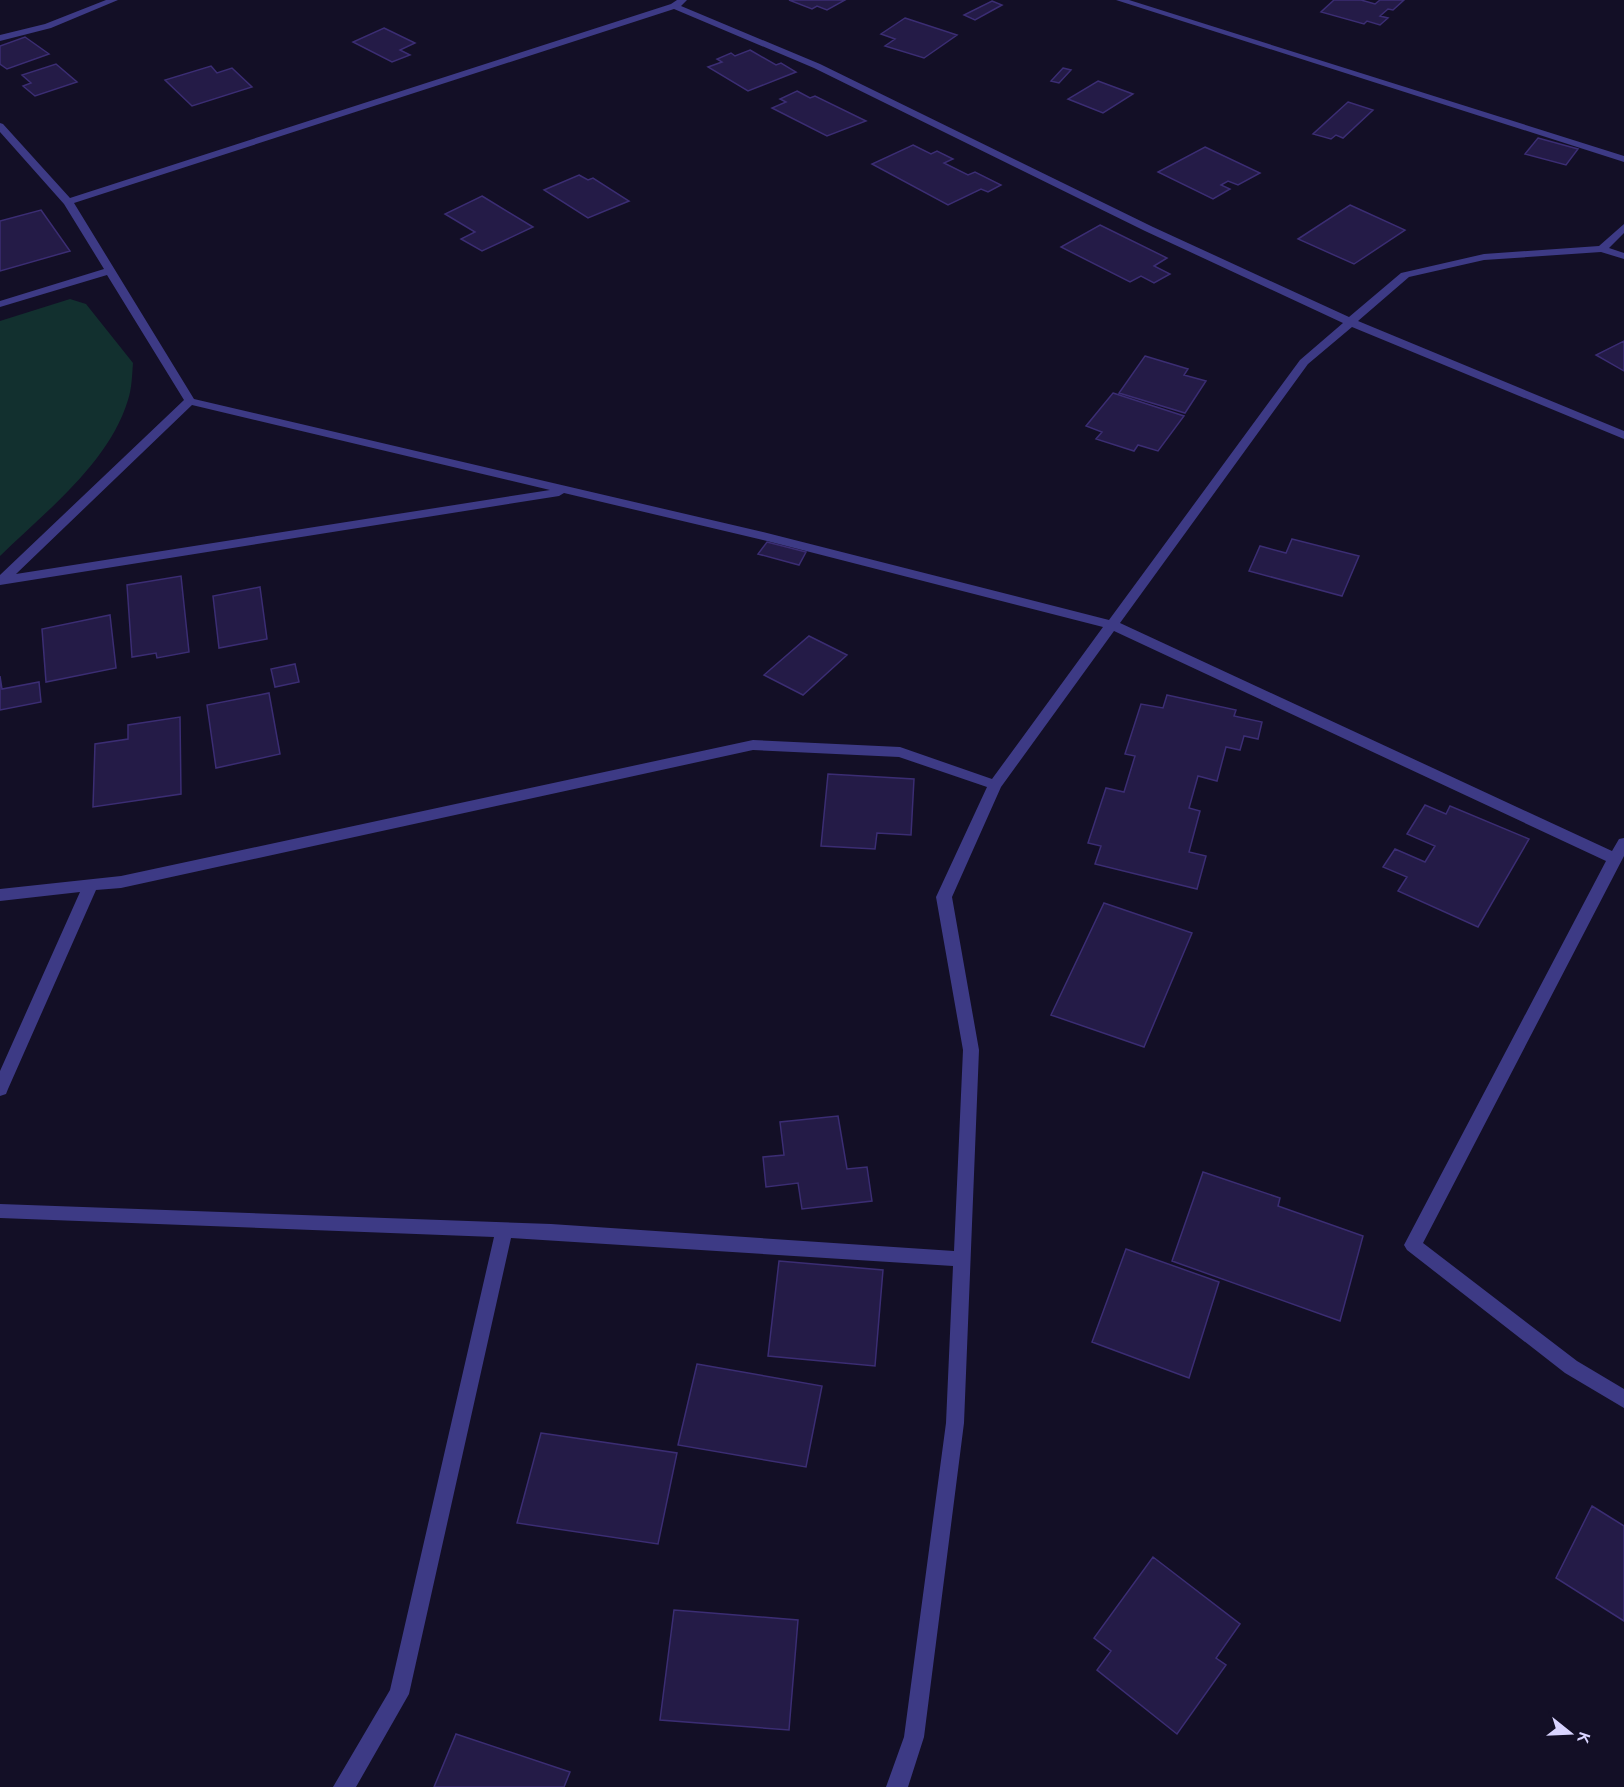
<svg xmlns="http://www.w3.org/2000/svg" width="1624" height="1787" font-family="Ubuntu,sans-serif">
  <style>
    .green { fill: #12302f }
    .building { fill: #241b47; stroke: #3b2d73; stroke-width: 1.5 }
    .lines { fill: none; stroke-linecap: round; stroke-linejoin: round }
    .minor { fill: #3d3a85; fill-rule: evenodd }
  </style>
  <rect width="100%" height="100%" fill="#130f26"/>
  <path class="green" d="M70,299L86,304L133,363C132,375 132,388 128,400C109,463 46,511 0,556V321Z"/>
  <path class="building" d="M789,0H845L827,10L817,6L812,9Z
    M1334,0H1361L1375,4L1380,0H1404L1393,10L1388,9L1380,16L1388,18L1380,25L1367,21L1364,24L1321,12Z
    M992,1L1002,5L975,20L964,15Z
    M905,18L957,35L924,58L885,46L895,39L881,34Z
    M384,28L415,43L400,50L410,55L392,62L353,42Z
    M25,37L49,54L7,69L0,64V46Z
    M750,50L776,65L781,63L796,72L748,91L708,67L722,62L717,59L731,53L735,56Z
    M56,64L77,82L35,96L23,86L31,83L22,75Z
    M211,66L217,73L232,68L252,87L192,106L165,80Z
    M1063,68L1071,70L1059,83L1051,81Z
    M1098,81L1133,94L1103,113L1068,99Z
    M797,91L810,98L815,96L866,121L827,136L772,108L786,102L780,99Z
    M1348,102L1373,110L1343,138L1336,135L1331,139L1313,134Z
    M1538,138L1578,149L1566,165L1525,154Z
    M913,145L931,154L937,151L953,159L944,163L968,175L975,172L1001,185L988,192L981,189L948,205L872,164Z
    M1205,147L1260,173L1238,185L1228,181L1221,185L1230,189L1213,199L1158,172Z
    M579,175L588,180L593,178L629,201L588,218L544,190Z
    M482,196L533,227L482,251L461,239L475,232L445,214Z
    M1350,205L1405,230L1354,264L1298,239Z
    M41,210L70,251L0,271V221Z
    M1100,225L1167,258L1154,266L1170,274L1154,283L1141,276L1130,282L1061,247Z
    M1624,341V371L1596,355Z
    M1145,356L1188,369L1184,375L1206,381L1185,413L1119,393Z
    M1113,393L1184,416L1158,451L1138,445L1134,451L1096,439L1102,432L1086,426Z
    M1292,539L1359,556L1342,596L1249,571L1260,546L1286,553Z
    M767,542L806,552L799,565L758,554Z
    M181,576L189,652L157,658L156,653L132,657L127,585Z
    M260,587L267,639L219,648L213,596Z
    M110,615L116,668L46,682L42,629Z
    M809,636L847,655L803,695L764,675Z
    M295,664L299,682L275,687L271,669Z
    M0,676L2,689L39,682L41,702L0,710Z
    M269,693L280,754L216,768L207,705Z
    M1167,695L1236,710L1234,716L1262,722L1258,739L1244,736L1240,750L1226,747L1217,781L1198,776L1189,808L1200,811L1189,852L1206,856L1197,889L1095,864L1101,846L1088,843L1106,788L1124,792L1135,756L1125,754L1141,704L1163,708Z
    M180,717L181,794L93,807L95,744L128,739V725Z
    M828,774L914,779L911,835L877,833L875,849L821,846Z
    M1425,805L1446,814L1450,806L1529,839L1478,927L1398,891L1407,877L1383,867L1395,849L1425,862L1435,846L1407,834Z
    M1104,903L1192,933L1144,1047L1051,1015Z
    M838,1116L847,1169L867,1167L872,1201L802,1209L798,1183L766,1187L763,1157L784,1155L780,1122Z
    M1203,1172L1280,1198L1278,1206L1363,1236L1340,1321L1172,1261Z
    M1126,1249L1219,1282L1189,1378L1092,1342Z
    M779,1261L883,1270L875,1366L768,1356Z
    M697,1364L822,1386L806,1467L678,1445Z
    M541,1433L677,1453L658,1544L517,1523Z
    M1592,1506L1624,1526V1621L1556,1578Z
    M1153,1557L1240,1624L1216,1658L1226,1665L1177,1734L1097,1670L1111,1651L1094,1638Z
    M674,1610L798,1620L789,1730L660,1720Z
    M456,1734L570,1772L564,1787H434Z"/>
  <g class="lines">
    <path class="minor" d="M106,0H118L51,28L0,41V35L45,24Z
      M677,0H687L681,6L820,64L1153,227L1349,317L1401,273L1484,254L1599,246L1624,224V233L1609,248L1624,253V259L1601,252L1484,260L1409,277L1358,321L1624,431V439L1352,327L1308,364L1120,623L1612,851L1619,839L1624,838V856L1423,1243L1577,1361L1624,1389V1408L1565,1373L1407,1250L1404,1245L1606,861L1114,631L1001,787L952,897L979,1050L964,1423L924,1737L908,1787H886L904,1737L946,1423L953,1266L511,1238L409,1694L356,1787H333L390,1690L494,1237L0,1218V1204L551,1224L954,1251L963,1050L936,897L987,787L899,757L753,750L121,888L96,890L8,1089L6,1094L0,1096V1071L80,892L0,901V889L121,876L753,740L900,747L992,779L1103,627L767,541L564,493L559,496L0,585V575L184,400L107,275L0,307V301L104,269L64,204L0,132V123L3,124L70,198L671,4ZM674,9L814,68L1145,231L1343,323L1300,360L1109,620L767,533L194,399L74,203ZM192,405L550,490L16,574Z
      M1116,0H1129L1624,156V162Z"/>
  </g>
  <g transform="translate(1570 1733) rotate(108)" stroke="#130f26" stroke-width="4.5" paint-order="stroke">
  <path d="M0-4.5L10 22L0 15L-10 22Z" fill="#d9d4ff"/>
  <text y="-9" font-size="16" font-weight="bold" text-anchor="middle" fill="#d9d4ff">K</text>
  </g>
</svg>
